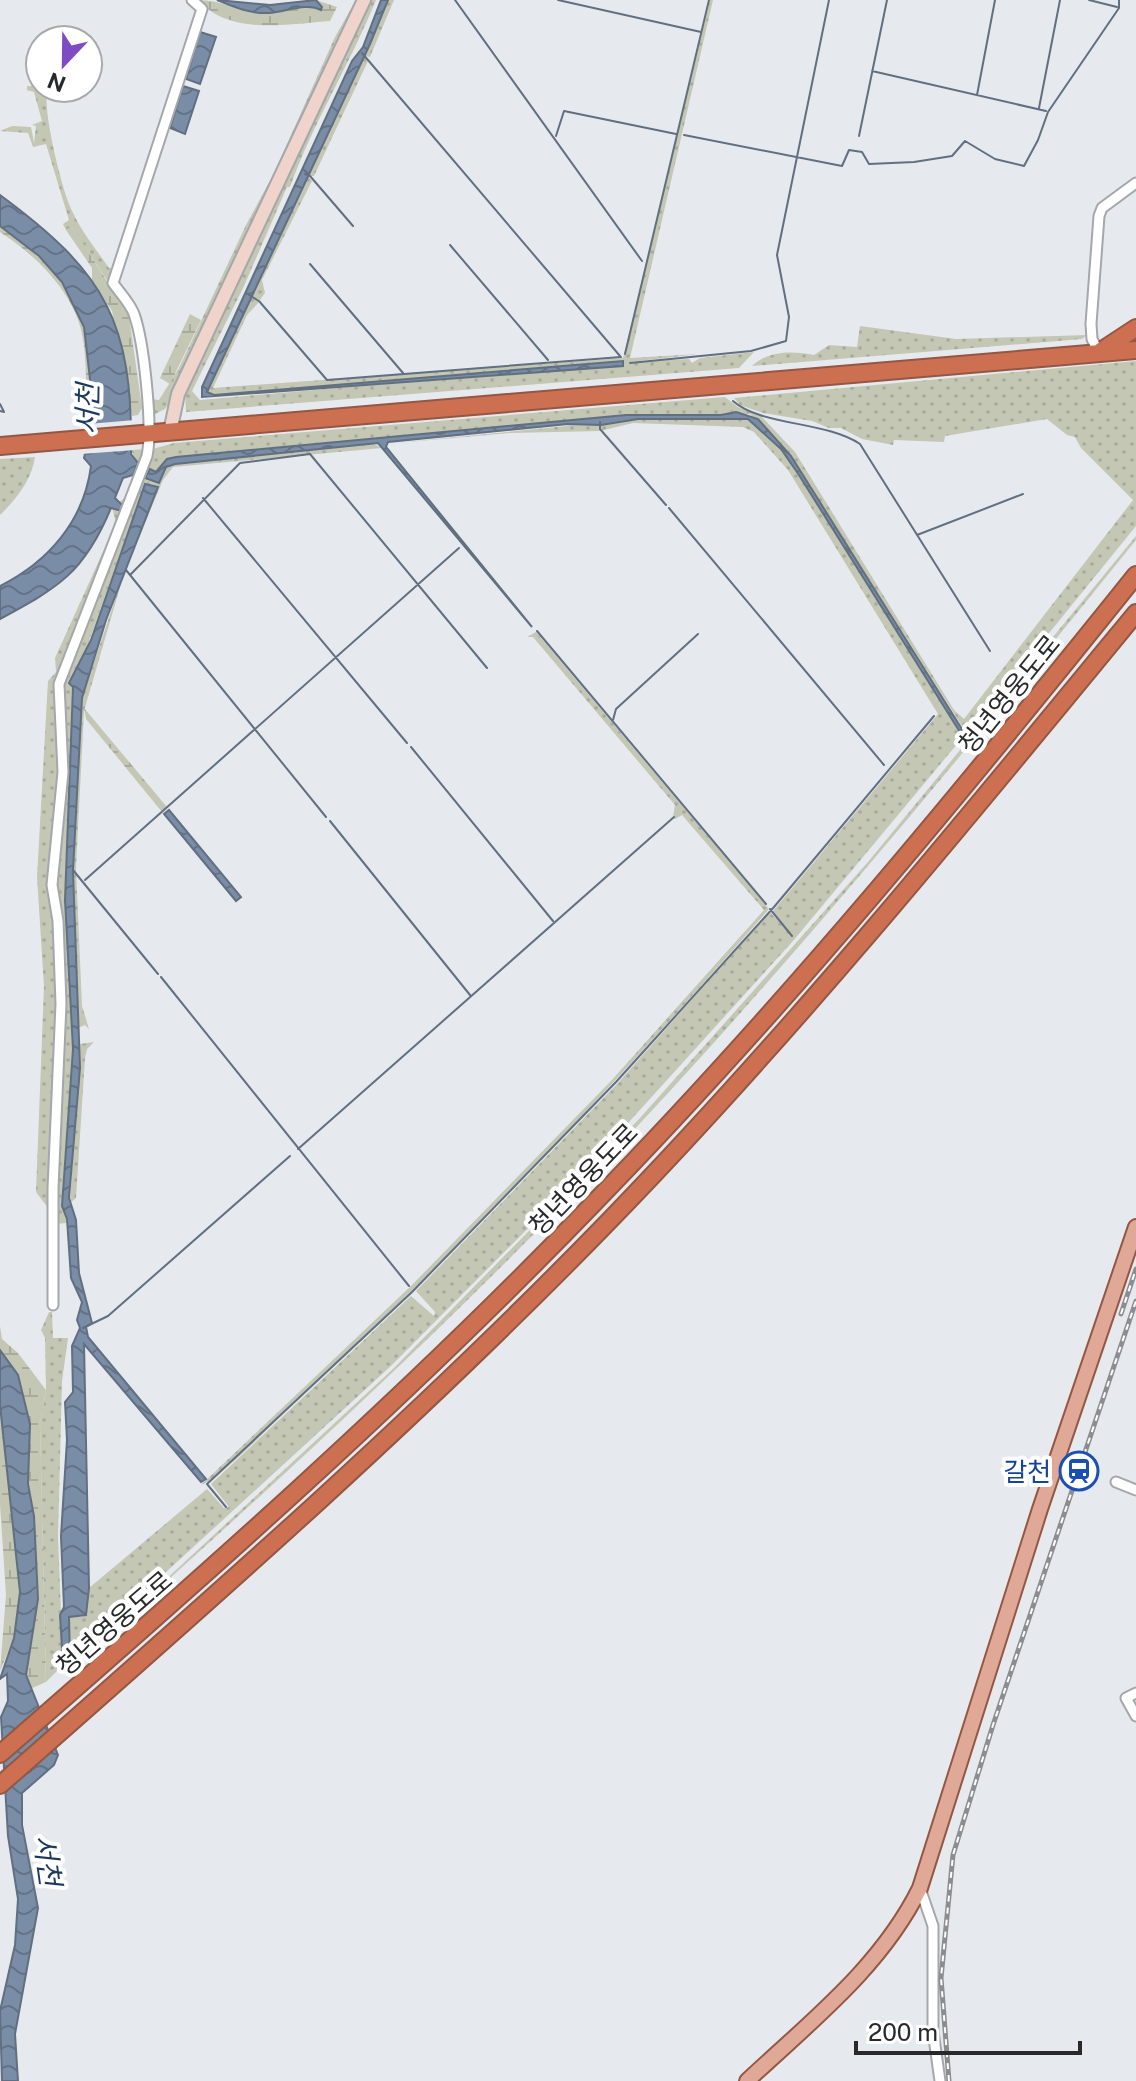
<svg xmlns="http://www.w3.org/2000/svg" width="1136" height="2081" font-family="'Public Sans','Noto Sans KR',sans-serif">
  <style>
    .grass { fill: url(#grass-dots) }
    .wetland { fill: url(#wetland-marsh) }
    .water { fill: url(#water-waves); stroke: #616f81; stroke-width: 2 }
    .pier { fill: #e6eaee }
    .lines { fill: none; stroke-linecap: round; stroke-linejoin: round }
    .stream { stroke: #616f81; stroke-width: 2 }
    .street-casing { stroke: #a4a7ab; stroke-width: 13 }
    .secondary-casing { stroke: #a4a7ab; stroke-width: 16 }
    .primary-casing { stroke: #935744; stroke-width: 18 }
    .highway-casing { stroke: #935744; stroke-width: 20 }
    .street { stroke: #fff; stroke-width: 9 }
    .secondary { stroke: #f0d4cb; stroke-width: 12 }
    .primary { stroke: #e0a997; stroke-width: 14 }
    .highway { stroke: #cc7051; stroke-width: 16 }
    .rail-casing { stroke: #8b8d90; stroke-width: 5 }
    .rail { stroke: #fff; stroke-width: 2; stroke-dasharray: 6; stroke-linecap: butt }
    .labels { text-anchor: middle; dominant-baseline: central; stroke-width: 8; stroke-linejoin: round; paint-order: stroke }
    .street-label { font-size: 26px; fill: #28292b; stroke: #fff }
    .transit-label { font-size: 26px; fill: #164399; stroke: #fff; text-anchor: end }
    .water-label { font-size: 28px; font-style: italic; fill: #1b395d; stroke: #fff }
  </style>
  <defs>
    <pattern id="grass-dots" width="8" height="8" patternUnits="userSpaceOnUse" patternTransform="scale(2)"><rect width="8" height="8" fill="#c3c7b3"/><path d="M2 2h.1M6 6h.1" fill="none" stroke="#a8ab9a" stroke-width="1.8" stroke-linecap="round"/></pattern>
    <pattern id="wetland-marsh" width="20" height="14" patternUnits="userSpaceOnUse" patternTransform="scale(2)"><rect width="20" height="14" fill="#c3c7b3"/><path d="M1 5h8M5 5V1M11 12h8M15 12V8" fill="none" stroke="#a8ab9a"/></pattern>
    <pattern id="water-waves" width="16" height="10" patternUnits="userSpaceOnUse" patternTransform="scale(2)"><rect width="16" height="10" fill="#798da6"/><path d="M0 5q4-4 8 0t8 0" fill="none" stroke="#637387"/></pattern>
  </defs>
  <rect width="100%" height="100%" fill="#e6eaee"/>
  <path class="grass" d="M356,0H362L172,400L165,409L151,416V399L159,400L179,368L246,225L273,175L335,37Z
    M370,0H376C351,62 313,123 290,187H287L244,286L192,391L200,400L624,363L214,395L206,392L388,0H394L370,57L365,56L368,61L314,176H308L312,181L262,280L265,293L260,300L252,296L259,302L247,315L213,388L623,358L710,0H713L630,358L699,354L630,362L689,359L692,363L700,358L754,352L739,368L186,412L185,391Z
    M40,79V88H48C41,106 61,184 69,204C78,227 95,248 109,268L114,269L110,285L72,227L66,230L63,224L69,220L46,144L33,147L28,133L0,131L12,126L31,127L34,143L36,126L32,125L42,121L34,92L27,90V86H36Z
    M860,326L956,339L1087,335L1082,339L752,366C769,350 794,351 814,355L829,345L857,347Z
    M1136,361V526L967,734L791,456L750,414L626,415L167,459L158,483L166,467L175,464L372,443L382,448L173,467L163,480L125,570L157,487L145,484L73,686L65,900L73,1049L62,1195L67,1223L54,1224L61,1085L54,885L66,772L62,685L153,449L174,443L725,397L738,407L761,416L795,452L954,710L964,719L1133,500L1081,448L1075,437L1067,435L1047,419L945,436L944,442L894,440L893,445L862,439L841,428H829L812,421L763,413L740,405L734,398Z
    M741,417C766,425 785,455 799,475L963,737L793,941L580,1176L392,1365L70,1660L69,1617H83L89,1588L207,1489L224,1508L229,1507L211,1484L411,1296L434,1316L435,1312L416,1291L617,1084L770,912L793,937L773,911L938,714L788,470L754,432L743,427L633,423L600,431L511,433L385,444L638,419Z
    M146,449L61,671L62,772L51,885L57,920L60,1005L51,1307H47L48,1208L36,1192L44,986L37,877L48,681L56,672L55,658L116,523L112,507L121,511L123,506L119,502L125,498L138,464L131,450Z
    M35,457C32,479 16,500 0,515V459Z
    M1136,536V540C977,737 817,933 645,1118C467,1310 274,1485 80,1659L394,1368L640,1118L868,862Z
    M125,570L84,711L76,868L82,1006L89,1029L85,1025L78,1028L73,871L82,698Z
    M536,632L769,909C622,1077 469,1241 305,1392C283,1413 224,1476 201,1485L412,1285L611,1081L764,910L682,815L675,819L673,817L675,805L533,637H527Z
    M94,1042L87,1049L85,1058L76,1198L70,1203L80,1044Z
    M49,1312H52L53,1338H68L62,1381L58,1537L63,1665L46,1682L40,1423L46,1390L45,1338L41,1330Z"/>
  <path class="wetland" d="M198,0C222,0 241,12 265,13C282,13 300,5 316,7L320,3L316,0L337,7L330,21C287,24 230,36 198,0Z
    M0,226C36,253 73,283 85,329C92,356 89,386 94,414L89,415C85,389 87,364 83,339C76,294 37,256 0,232Z
    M72,226L129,316L142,408L138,415L132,416L112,311L92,280V268L66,230Z
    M190,314L201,320L170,384L160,378Z
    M84,708L167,807L162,812L86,719Z
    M0,1326L2,1339L18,1353L46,1390L40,1423L46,1682L30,1689L26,1675L38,1599L34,1516L28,1484L30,1424L18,1375L0,1350Z
    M0,1405L20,1592L14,1638L0,1671L6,1595L0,1504Z"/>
  <path class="water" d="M217,0L270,5L316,0L322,7L321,10C306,2 286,12 269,13C250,14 234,7 217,0Z
    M381,0H388L370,44L207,392L214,395L623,361V366L202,397V387L352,61L363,47Z
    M200,32L216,37L200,84L186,79Z
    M183,86L199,91L185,134L170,128Z
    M0,195C106,273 133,322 131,454L138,463L133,475L123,478L115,498L123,506L122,511L111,508C84,573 59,587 0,619V586C48,562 84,521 91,466L84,458L94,414L84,327L62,282L39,256L0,226Z
    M736,412L758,419L791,456L965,734L963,737L799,475L781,449L748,419H638L601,425L568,424L388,442L386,447L532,627L378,443L175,464L166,467L159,483L145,478L150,469L156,472L167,459L176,457L626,415H721Z
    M145,484L158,487L106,620L82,698L73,871L80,1068L69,1198L76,1220L79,1273L92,1323L86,1327L88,1337L206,1479L201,1482L84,1344L89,1588L86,1615L69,1617L70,1660L63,1665L60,1615L64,1607L61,1536L67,1440L65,1402L73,1392L72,1346L80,1328L77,1320L82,1302L71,1278L67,1219L62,1206L73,1049L65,900L73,687L69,683L91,640Z
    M169,810L241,897L236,901L164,814Z
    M0,1350L18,1375L30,1424L28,1484L34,1516L38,1599L26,1675L58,1755L54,1765L22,1793V1825L38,1908L15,2034L18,2081H2L0,2011L15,1945L18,1899L8,1836L1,1717L8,1701L7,1674L0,1679L14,1638L20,1592L0,1405Z"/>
  <path class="pier" d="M135,420V450L81,454L88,424Z"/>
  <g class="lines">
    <path class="stream" d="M455,0L642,261
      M558,0L701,32
      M1089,0L1117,7
      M362,53L620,356
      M872,71L1046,111
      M977,95L995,0
      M1039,108L1060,0
      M684,135L842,166L849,150L862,152L869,164L914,162L952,156L965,141L995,159L1024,166L1038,140L1048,112L1119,8V0
      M556,136L564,111L676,134
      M859,136L887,0
      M305,174L310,176L353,226
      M450,245L548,360
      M310,264L403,373
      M249,295L259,301L327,380L621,357
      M625,354L709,0
      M630,363L751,351L786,341L789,317L777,255L829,0
      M733,401C761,426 826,421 860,444L990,651
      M0,404L4,412L0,411
      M600,422V429L666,505
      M203,498L407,743
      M669,508L884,765
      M917,535L1023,494
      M126,570L326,817
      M131,574L240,463L310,454L487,668
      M537,631L766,904
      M613,720L616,709L698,634
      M411,747L553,921
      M330,821L470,995
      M73,870L158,974
      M85,880L459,548
      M770,909L792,936
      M161,977L409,1286
      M298,1149L674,817
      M83,1328L108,1316L290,1156
      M226,1507L207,1484L412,1292L616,1082L774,907L934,716"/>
    <defs>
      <path id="street" d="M1099,353L1092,339L1091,324L1099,216L1102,208L1136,183
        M53,1305V1188L61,1004L58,921L52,885L63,772L59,684L147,456C153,427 144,342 134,314C130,303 120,293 113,283L202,9L192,0
        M1116,1482L1136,1490
        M1136,1693L1126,1698L1136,1716
        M920,1888L933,1926V2031L940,2081"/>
      <path id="secondary" d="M170,432L178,394L364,0"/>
      <path id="primary" d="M747,2081C810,2022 881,1967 920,1888L1040,1509L1136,1227"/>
      <path id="highway" d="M1101,351L1136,328
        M0,446L1136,350
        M0,1754C203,1577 405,1399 592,1205C786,1006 962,792 1136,575
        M0,1785C208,1602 416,1420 609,1221C796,1028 965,821 1136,613"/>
    </defs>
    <use href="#street" class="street-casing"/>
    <use href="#secondary" class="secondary-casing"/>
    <use href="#primary" class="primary-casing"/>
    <use href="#highway" class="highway-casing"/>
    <use href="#street" class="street"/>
    <use href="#secondary" class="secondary"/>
    <use href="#primary" class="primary"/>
    <use href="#highway" class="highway"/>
    <defs>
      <path id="rail" d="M1121,1314L1136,1269
        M949,2081L941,1978L953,1855L993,1725L1136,1301"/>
    </defs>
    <use href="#rail" class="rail-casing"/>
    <use href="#rail" class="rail"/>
  </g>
  <defs>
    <symbol id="station-ring" viewBox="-11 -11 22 22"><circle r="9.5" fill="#fff" stroke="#1a4fb4" stroke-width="1.5"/><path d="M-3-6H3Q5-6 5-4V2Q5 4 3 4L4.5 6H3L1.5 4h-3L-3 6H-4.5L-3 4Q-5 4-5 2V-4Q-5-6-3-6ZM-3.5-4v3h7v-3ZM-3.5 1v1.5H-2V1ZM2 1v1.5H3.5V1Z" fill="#1a4fb4"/></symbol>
  </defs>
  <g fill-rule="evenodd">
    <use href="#station-ring" x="1057" y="1449" width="44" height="44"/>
  </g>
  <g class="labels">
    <g class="street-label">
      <text transform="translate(1009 694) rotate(-51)">청년영웅도로</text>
      <text transform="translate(583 1179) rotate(-46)">청년영웅도로</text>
      <text transform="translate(114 1623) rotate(-41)">청년영웅도로</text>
    </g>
    <g class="transit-label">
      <text x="1051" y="1471">갈천</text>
    </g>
    <g class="water-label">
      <text transform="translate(87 409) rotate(-89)">서천</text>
      <text transform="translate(48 1860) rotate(82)">서천</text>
    </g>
  </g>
  <g transform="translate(64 64) rotate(202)"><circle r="38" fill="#ffffff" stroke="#a9a9aa" stroke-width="2"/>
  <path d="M0-6L14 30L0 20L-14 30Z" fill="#7f4bc2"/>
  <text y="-12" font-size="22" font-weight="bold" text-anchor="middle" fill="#28292b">N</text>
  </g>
  <path d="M856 2041v12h224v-12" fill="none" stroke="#28292b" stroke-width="4"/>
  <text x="868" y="2041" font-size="24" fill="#28292b" stroke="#ffffff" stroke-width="6" paint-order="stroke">200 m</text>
</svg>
